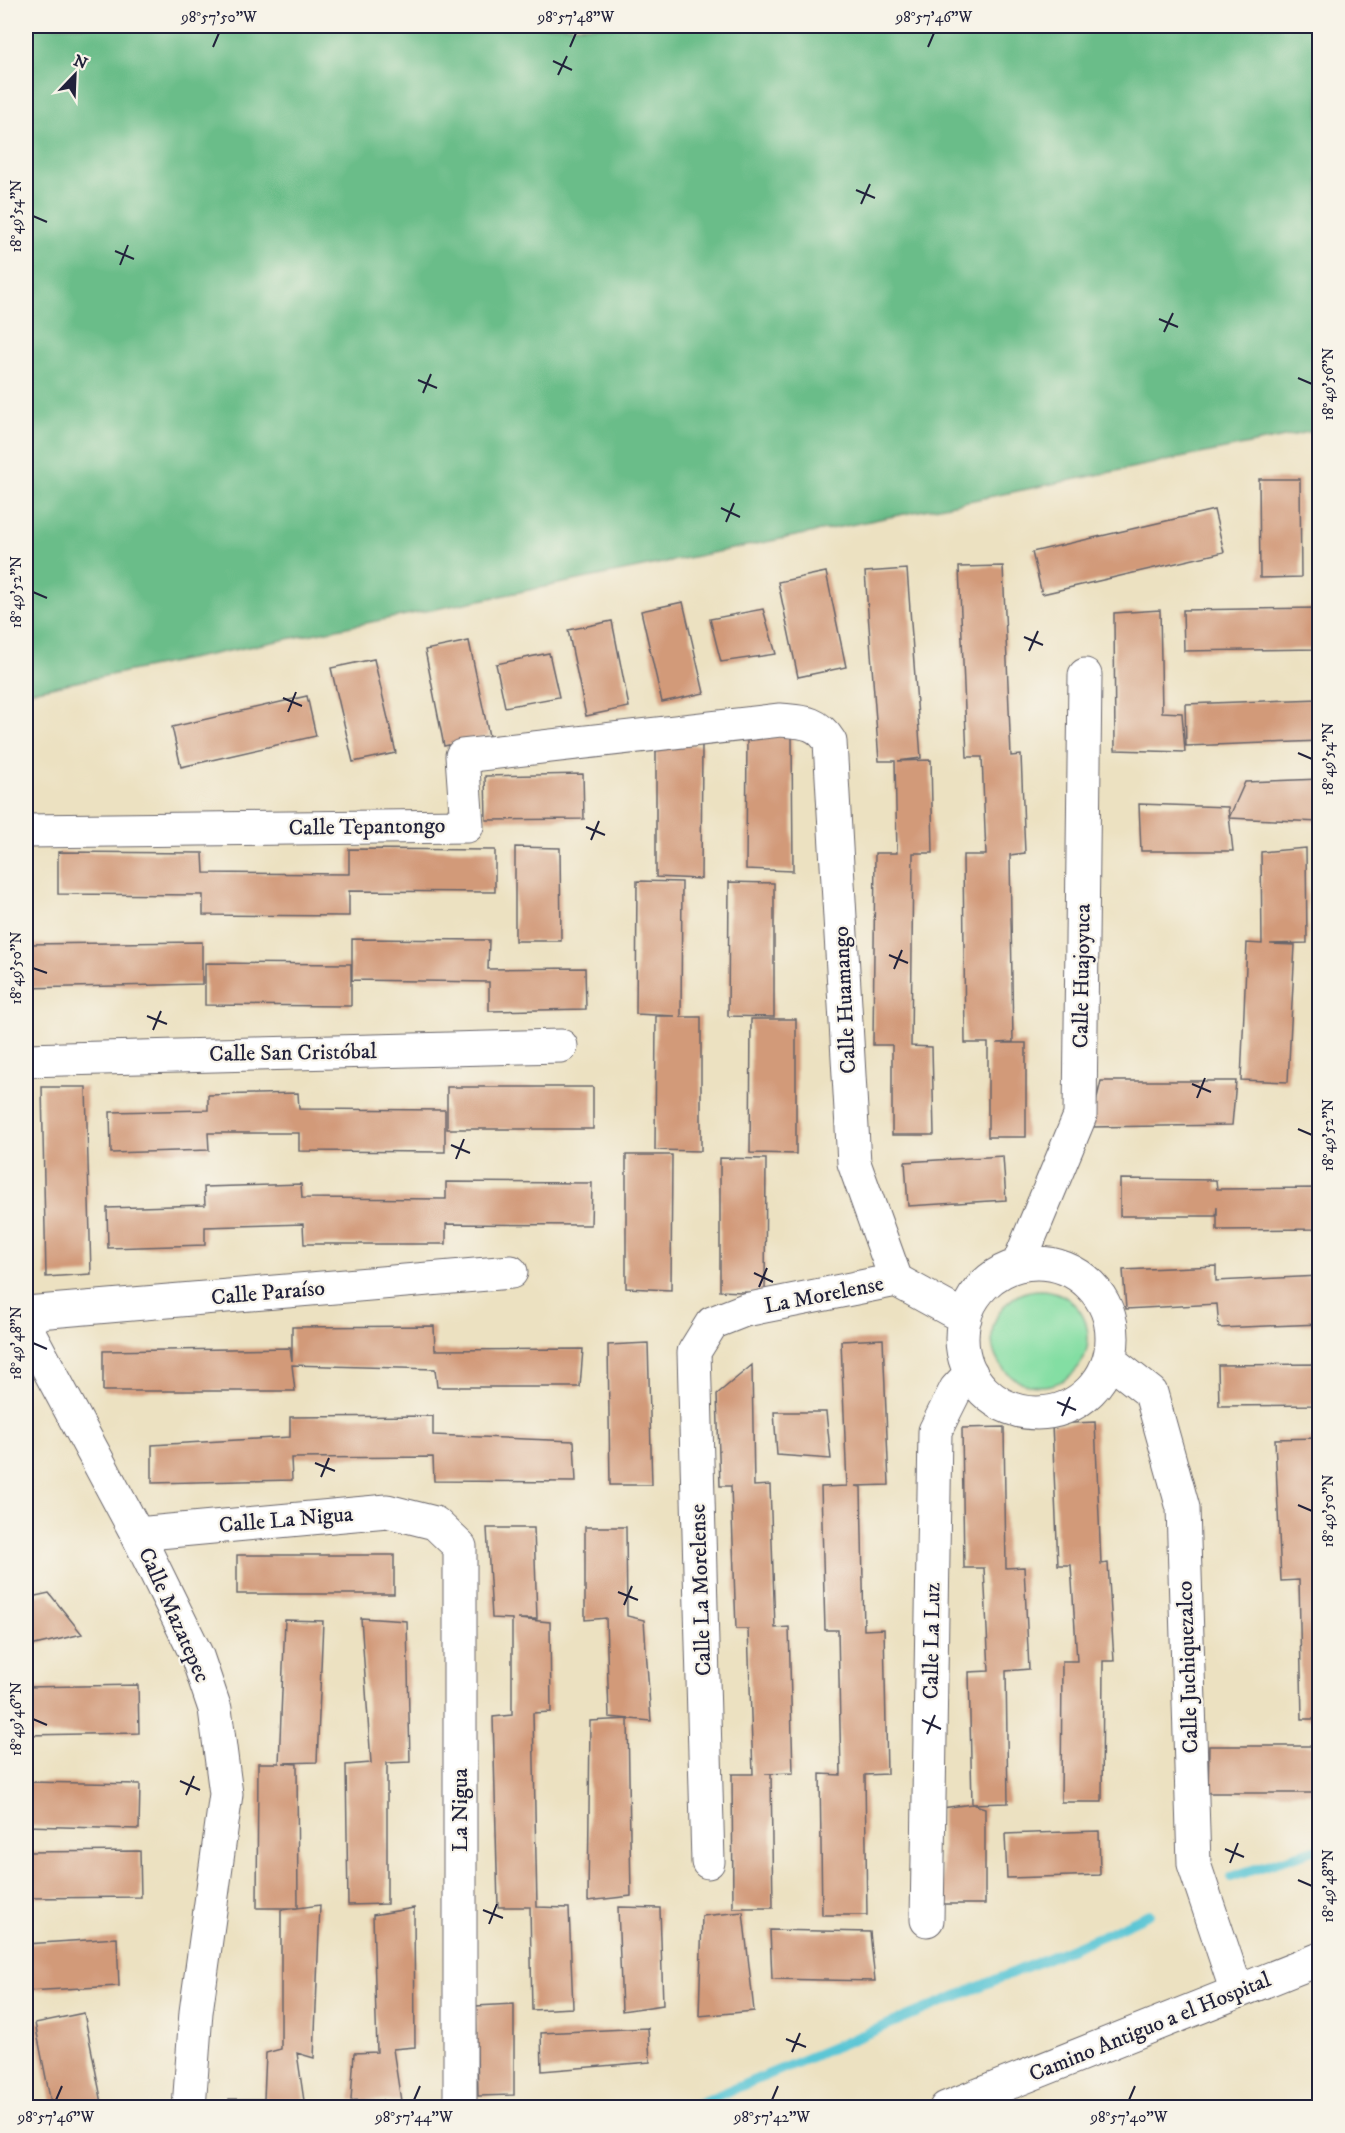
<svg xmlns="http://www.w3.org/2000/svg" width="1345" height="2133" font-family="'IM FELL DW Pica',serif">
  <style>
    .green { fill: #83dea3; stroke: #52806f; stroke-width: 1.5 }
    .forest { fill: #6abd89; stroke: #467062; stroke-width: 1.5 }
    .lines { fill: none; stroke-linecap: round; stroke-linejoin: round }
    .stream { stroke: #5bc6d5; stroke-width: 10 }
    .building { fill: #d29a79 }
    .street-casing { stroke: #69656a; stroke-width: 35 }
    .street { stroke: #fff; stroke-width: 33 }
    .ticks { fill: none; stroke: #22223b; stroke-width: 2 }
    .labels { text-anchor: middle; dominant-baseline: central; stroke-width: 4.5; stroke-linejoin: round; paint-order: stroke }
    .street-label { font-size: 22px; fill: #22223b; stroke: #f7f3e8 }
    .neatline { fill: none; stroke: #22223b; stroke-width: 2 }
    .ticks-label { font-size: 15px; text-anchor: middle; fill: #22223b }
  </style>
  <rect width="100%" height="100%" fill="#f7f3e8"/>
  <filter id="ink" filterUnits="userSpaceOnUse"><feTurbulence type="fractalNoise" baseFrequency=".0167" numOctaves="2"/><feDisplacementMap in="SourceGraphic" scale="12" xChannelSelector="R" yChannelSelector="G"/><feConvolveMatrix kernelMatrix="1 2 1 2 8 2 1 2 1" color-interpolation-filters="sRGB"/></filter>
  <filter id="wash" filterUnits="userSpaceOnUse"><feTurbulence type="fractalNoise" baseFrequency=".008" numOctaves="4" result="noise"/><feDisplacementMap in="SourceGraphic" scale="24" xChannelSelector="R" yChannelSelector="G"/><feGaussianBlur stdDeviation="1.35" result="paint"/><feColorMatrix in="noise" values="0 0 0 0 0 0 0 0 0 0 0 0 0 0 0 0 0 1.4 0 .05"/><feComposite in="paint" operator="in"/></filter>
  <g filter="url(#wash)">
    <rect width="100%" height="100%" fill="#ece1c1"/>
    <path class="green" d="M992 1338a48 48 0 1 1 96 0a48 48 0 1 1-96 0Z"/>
    <path class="forest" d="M26,26H1319V430L26,692Z"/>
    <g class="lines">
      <path class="stream" d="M1231,1877L1320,1848
        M688,2108L1108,1933L1149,1914"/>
    </g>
    <g id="blocks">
      <path class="building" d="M1259,479H1300L1301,577L1260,578Z
        M1214,510L1224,552L1042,594L1032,552Z
        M1003,566L1011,756L1021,755L1025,853L1010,855L1013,1042L997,1043H1026V1137H988V1043H965L963,855H986L982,757H967L959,567Z
        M907,569L921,758L898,761L931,760L933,853H913L911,1046L932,1047L934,1135H892V1045H873L875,853H897L895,761H879L865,572Z
        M826,572L846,667L798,677L778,582Z
        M683,602L704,693L662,702L641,611Z
        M1320,608V649L1184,651L1183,610Z
        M763,609L776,654L721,662L710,619Z
        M1160,610L1162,712L1182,713L1185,752L1115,750L1114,613Z
        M612,621L629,707L586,716L568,630Z
        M469,641L489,736L444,746L425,650Z
        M549,653L559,697L505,707L496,664Z
        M374,659L396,753L353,762L331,668Z
        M307,696L316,736L181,767L172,727Z
        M1320,699V741L1186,746L1185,704Z
        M747,736H792L793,871L746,869Z
        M656,744L702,745L701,879L656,877Z
        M583,774L584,819L486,820L485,776Z
        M1320,779V822L1229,818L1245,782Z
        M1139,804L1228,807L1233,851H1141Z
        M515,847L560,848L561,941H515Z
        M1306,848L1307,943L1270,944L1295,945L1288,1082L1241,1080L1247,943L1262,944L1261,852Z
        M349,849L495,850V892L349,891V916L203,915V895L58,894V852L203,853L204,873L349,874Z
        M637,881L682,882L681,1017H701V1151L655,1150L656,1016H675L636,1014Z
        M729,882L774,883V1017L728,1016Z
        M352,939L489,940L488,969L585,968L586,1009L489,1011V982L352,980Z
        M202,942V984L26,988V944Z
        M205,963L351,964V1006L205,1005Z
        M751,1019H796V1154L750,1153Z
        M1101,1081H1236L1232,1125L1090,1127Z
        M42,1087H86L91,1274L46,1277Z
        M447,1087H593V1129H447Z
        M298,1093L299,1109L445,1110V1152L299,1151V1133H208L209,1150L111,1153L110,1112L208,1110V1095Z
        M626,1155H672L671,1290L626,1288Z
        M1003,1156L1006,1200L908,1206L905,1162Z
        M720,1158L766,1159L765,1293L720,1291Z
        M1120,1179L1216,1180L1217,1189L1320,1188V1229L1217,1230V1207L1216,1216H1120Z
        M446,1182L592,1183L591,1225L446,1224V1244H304L303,1224L205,1227V1245L108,1248L107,1208L205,1205L204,1187L301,1184L302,1198L446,1199Z
        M1216,1266V1281L1320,1276V1324L1219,1328L1217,1304L1126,1309L1123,1270Z
        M434,1326L435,1350L583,1349L580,1387H437L435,1369L292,1365L295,1391H103V1351L290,1348L292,1361V1327Z
        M883,1339L889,1485L855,1486L861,1487L864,1630L884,1629L887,1774L865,1775L867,1915H822L820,1774L841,1775L838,1630H825L821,1487L847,1486L841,1341Z
        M648,1343L652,1485H610L608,1345Z
        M1320,1364V1405L1219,1406L1218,1365Z
        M752,1365L754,1486L770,1485L775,1628L789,1627L793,1773L765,1774H771L773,1908H733L732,1774H753L748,1629H736L731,1486H720L717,1394Z
        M774,1412H826L831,1459L777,1455Z
        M433,1416V1435L574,1441L576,1482L434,1481L433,1457L291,1458L292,1480L152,1483V1445L290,1437V1417Z
        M1095,1422L1101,1564L1108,1563L1114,1661H1103L1102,1802H1061L1062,1661H1077L1071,1565H1058L1052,1424Z
        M1004,1427L1006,1568L1024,1567L1029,1669L1006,1671L1008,1803L972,1804L969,1672L989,1671L984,1568H964L962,1428Z
        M1317,1438L1320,1519V1719H1302L1299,1580L1281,1581L1275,1439Z
        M585,1527H626L627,1616L644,1620L651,1721L609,1717L606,1618L585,1620Z
        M487,1528H534L537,1619H518L550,1622L551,1712L533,1713L537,1907L569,1908L573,2008L532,2010L530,1907H498L493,1717L512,1715V1619L492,1618Z
        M237,1555H394V1594H237Z
        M49,1593L82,1634L26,1647V1598Z
        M361,1618L407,1621L410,1762L387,1763V1904L348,1905L346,1765L371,1763Z
        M285,1620L323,1621L317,1762L283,1763L297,1764L298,1908L320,1905L314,2058L297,2053L304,2101L303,2108H229V2099H264L266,2053L281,2049V1910L298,1908H257L258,1763H279Z
        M138,1685L139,1733L26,1735V1687Z
        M628,1719L631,1896L588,1901L590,1721Z
        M1209,1746H1320V1793H1208Z
        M26,1782L140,1784L139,1829L26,1826Z
        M972,1804L985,1808V1904H942V1808Z
        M1099,1831L1100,1875L1007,1878L1005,1834Z
        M140,1851L141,1897L26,1898V1852Z
        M618,1907L660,1908L663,2005L622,2011Z
        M414,1908L415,2047L393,2049L401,2101L351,2100L354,2053L377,2052L373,1915Z
        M743,1912L754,2011L699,2016L702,1916Z
        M770,1930L870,1932L875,1981L772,1979Z
        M117,1938L119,1986L26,1991V1944Z
        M514,2004V2095L478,2096L476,2006Z
        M84,2013L103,2108H52L35,2023Z
        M648,2028L650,2062L542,2071L541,2033Z"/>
    </g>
  </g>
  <g filter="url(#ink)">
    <use href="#blocks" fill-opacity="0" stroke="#69656a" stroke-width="1.5"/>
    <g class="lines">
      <defs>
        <path id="street" d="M26,831L467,826L462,756L780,720C803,722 817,721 830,742L854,1163L896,1280
          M26,1060L561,1046
          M962 1338a75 75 0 1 1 150 0a75 75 0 1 1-150 0Z
          M1018,1265L1080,1116L1085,675
          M26,1313L511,1272
          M26,1327L137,1534L197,1656L215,1709L226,1794L196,2012L189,2108
          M1109,1360L1151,1393L1183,1508L1194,1864L1237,1992
          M137,1534L387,1511L435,1523L460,1547V2108
          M708,1862L694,1352L712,1323L745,1310L896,1280L965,1318
          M927,1920L935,1431L956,1389L971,1373
          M946,2108L1320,1959"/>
      </defs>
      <use href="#street" class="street-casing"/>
      <use href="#street" class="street"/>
    </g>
  </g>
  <path class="ticks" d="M213,47L219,33M570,47L576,33M928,47L934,33M553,61L572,70M558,75L567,56M856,190L875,198M861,204L870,184M33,216L47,222M115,251L134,259M120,265L128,245M1159,319L1178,327M1164,332L1173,313M1298,378L1312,384M418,380L437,388M423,393L431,374M721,508L740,517M726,522L734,503M33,592L47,598M1024,637L1043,645M1029,651L1038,631M283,698L302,706M288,712L296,692M1298,753L1312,759M586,827L605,835M591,840L599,821M889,955L908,963M33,968L47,973M894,969L902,950M147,1016L167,1024M153,1030L161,1011M1192,1084L1211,1092M1197,1098L1205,1078M1298,1129L1312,1135M451,1145L470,1153M456,1159L464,1139M754,1273L773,1282M759,1287L767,1268M33,1343L47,1349M1057,1402L1076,1410M1062,1416L1070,1397M315,1463L335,1471M321,1477L329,1458M1298,1505L1312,1511M618,1592L638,1600M624,1605L632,1586M33,1719L47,1725M922,1720L941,1729M927,1734L935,1715M180,1781L200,1790M186,1795L194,1776M1225,1849L1244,1857M1230,1863L1238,1843M1298,1880L1312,1886M483,1910L503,1918M489,1924L497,1904M786,2039L806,2047M792,2052L800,2033M56,2100L62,2086M414,2100L420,2086M772,2100L778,2086M1129,2100L1135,2086"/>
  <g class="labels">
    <g class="street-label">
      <text transform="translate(367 827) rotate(-1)">Calle Tepantongo</text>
      <text transform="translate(1082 976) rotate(-89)">Calle Huajoyuca</text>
      <text transform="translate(845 1000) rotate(-93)">Calle Huamango</text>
      <text transform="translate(293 1053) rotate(-1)">Calle San Cristóbal</text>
      <text transform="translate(268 1293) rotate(-5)">Calle Paraíso</text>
      <text transform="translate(824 1295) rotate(-11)">La Morelense</text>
      <text transform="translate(286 1520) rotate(-5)">Calle La Nigua</text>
      <text transform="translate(701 1590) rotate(-92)">Calle La Morelense</text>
      <text transform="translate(174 1615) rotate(66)">Calle Mazatepec</text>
      <text transform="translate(932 1641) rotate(-89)">Calle La Luz</text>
      <text transform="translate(1188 1667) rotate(-92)">Calle Juchiquezalco</text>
      <text transform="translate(460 1810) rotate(-90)">La Nigua</text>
      <text transform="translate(1150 2027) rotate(-22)">Camino Antiguo a el Hospital</text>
    </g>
  </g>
  <rect width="1345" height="2133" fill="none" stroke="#f7f3e8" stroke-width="66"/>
  <g transform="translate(75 75) rotate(23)" stroke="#f7f3e8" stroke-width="4.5" paint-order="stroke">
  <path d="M0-4.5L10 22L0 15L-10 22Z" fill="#22223b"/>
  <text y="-9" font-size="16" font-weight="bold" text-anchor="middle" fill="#22223b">N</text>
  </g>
  <rect x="33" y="33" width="1279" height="2067" class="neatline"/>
  <g class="ticks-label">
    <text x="219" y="22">98°57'50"W</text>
    <text x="576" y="22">98°57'48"W</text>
    <text x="934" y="22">98°57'46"W</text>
    <text transform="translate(16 216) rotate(-90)" y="5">18°49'54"N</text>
    <text transform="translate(1328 384) rotate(-90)" y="5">18°49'56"N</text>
    <text transform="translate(16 592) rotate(-90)" y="5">18°49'52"N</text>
    <text transform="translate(1328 759) rotate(-90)" y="5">18°49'54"N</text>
    <text transform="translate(16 968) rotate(-90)" y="5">18°49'50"N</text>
    <text transform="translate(1328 1135) rotate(-90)" y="5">18°49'52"N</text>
    <text transform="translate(16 1343) rotate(-90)" y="5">18°49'48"N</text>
    <text transform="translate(1328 1511) rotate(-90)" y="5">18°49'50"N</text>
    <text transform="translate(16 1719) rotate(-90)" y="5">18°49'46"N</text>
    <text transform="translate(1328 1886) rotate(-90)" y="5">18°49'48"N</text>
    <text x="56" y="2122">98°57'46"W</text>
    <text x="414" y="2122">98°57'44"W</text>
    <text x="772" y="2122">98°57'42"W</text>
    <text x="1129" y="2122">98°57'40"W</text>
  </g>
</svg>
